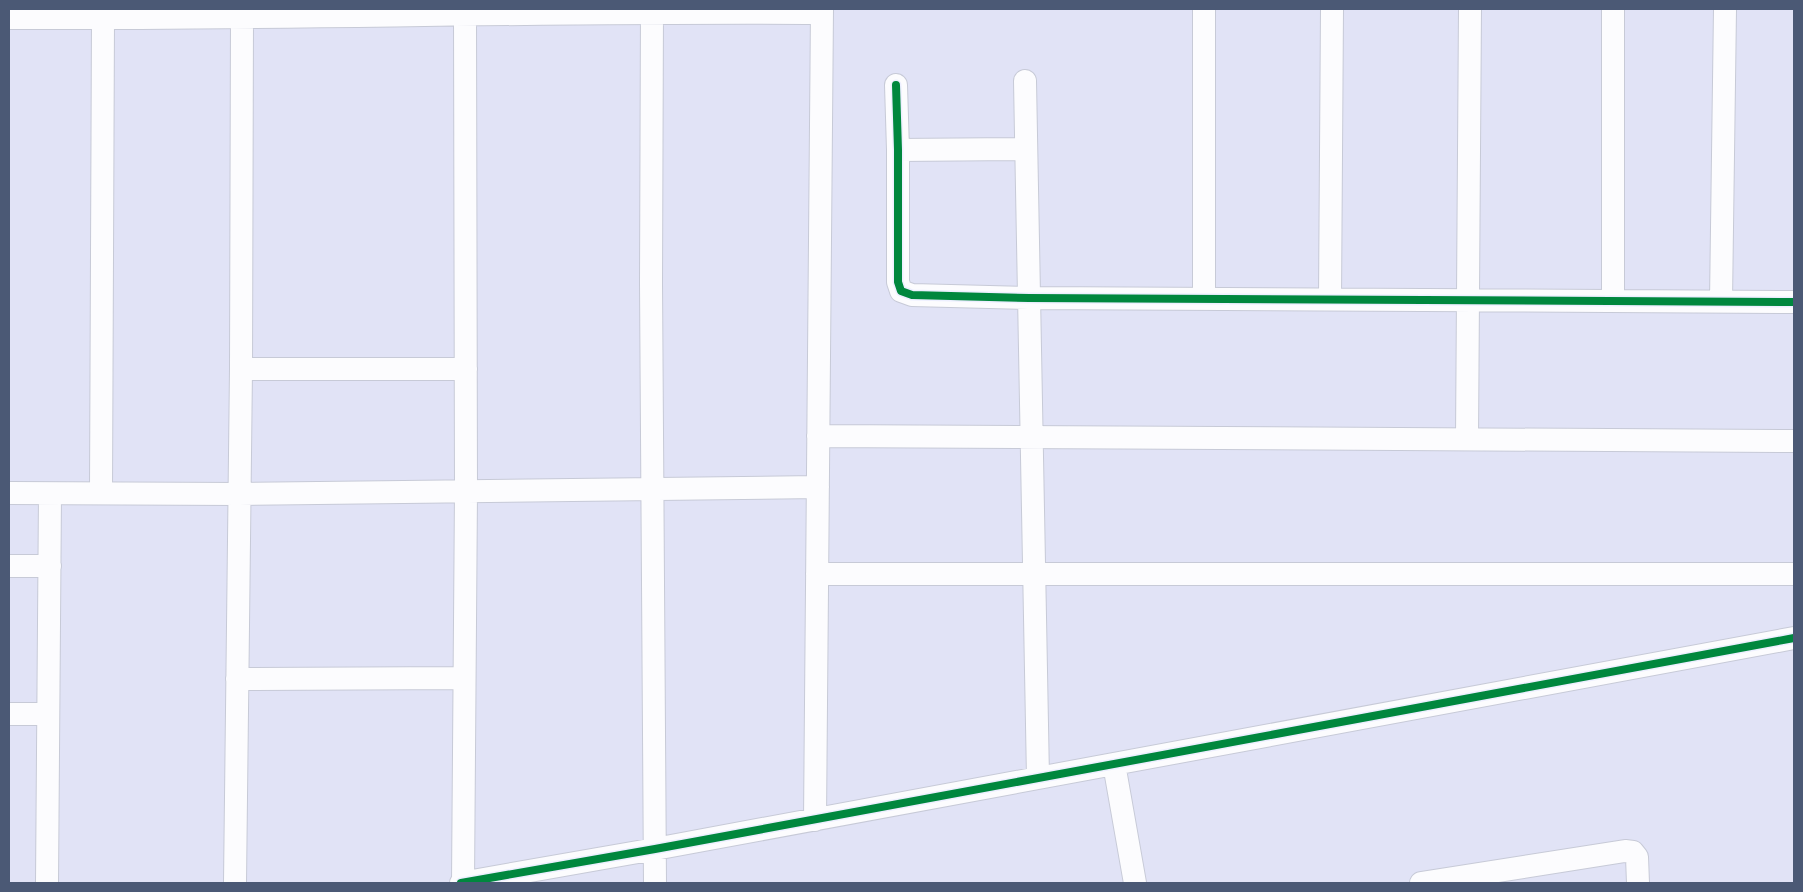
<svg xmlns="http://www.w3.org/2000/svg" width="1803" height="892" viewBox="0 0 1803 892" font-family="Commissioner,sans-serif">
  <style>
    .residential { fill: #e1e3f6 }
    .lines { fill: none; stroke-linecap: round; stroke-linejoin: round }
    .street-casing { stroke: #c7cad7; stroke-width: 24 }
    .street { stroke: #fcfcfe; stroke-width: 22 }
    .cycleway-casing { stroke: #edefff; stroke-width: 11 }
    .cycleway { stroke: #00873e; stroke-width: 8 }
  </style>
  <rect width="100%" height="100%" fill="#ececf7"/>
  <!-- residential -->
  <path class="residential" d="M9,9H1794V883H9Z"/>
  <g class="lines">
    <defs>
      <path id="street" d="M652,9L651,283L655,883
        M1613,9V301
        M9,18C280,19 551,11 822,13
        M1025,81L1038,778
        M896,85L898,150V282L901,291L912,295L1029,298L1794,302
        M898,150L1026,149
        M1204,299V9
        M1330,299L1332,9
        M1721,301L1725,9
        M241,369H466
        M818,436L1794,441
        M1467,439L1470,9
        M101,492L103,19
        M9,493L239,494L818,487
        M9,566H50
        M817,574H1794
        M237,679L464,678
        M9,714H47
        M1114,764L1135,883
        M815,820L822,9
        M47,883L50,494
        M235,883L241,369L242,17
        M461,883L655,849L1794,638
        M463,883L466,492L465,15
        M1421,883L1625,851L1633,852L1637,857L1638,883"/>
    </defs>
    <!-- street casing -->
    <use href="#street" class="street-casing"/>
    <!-- street -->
    <use href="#street" class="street"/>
    <defs>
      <path id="cycleway" d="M896,85L898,150V282L901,291L912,295L1029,298L1794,302
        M461,883L655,849L1794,638"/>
    </defs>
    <!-- cycleway casing -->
    <use href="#cycleway" class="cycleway-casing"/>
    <!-- cycleway -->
    <use href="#cycleway" class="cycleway"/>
  </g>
  <!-- border -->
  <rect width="1803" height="892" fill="none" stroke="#4b5975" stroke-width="20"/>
</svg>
